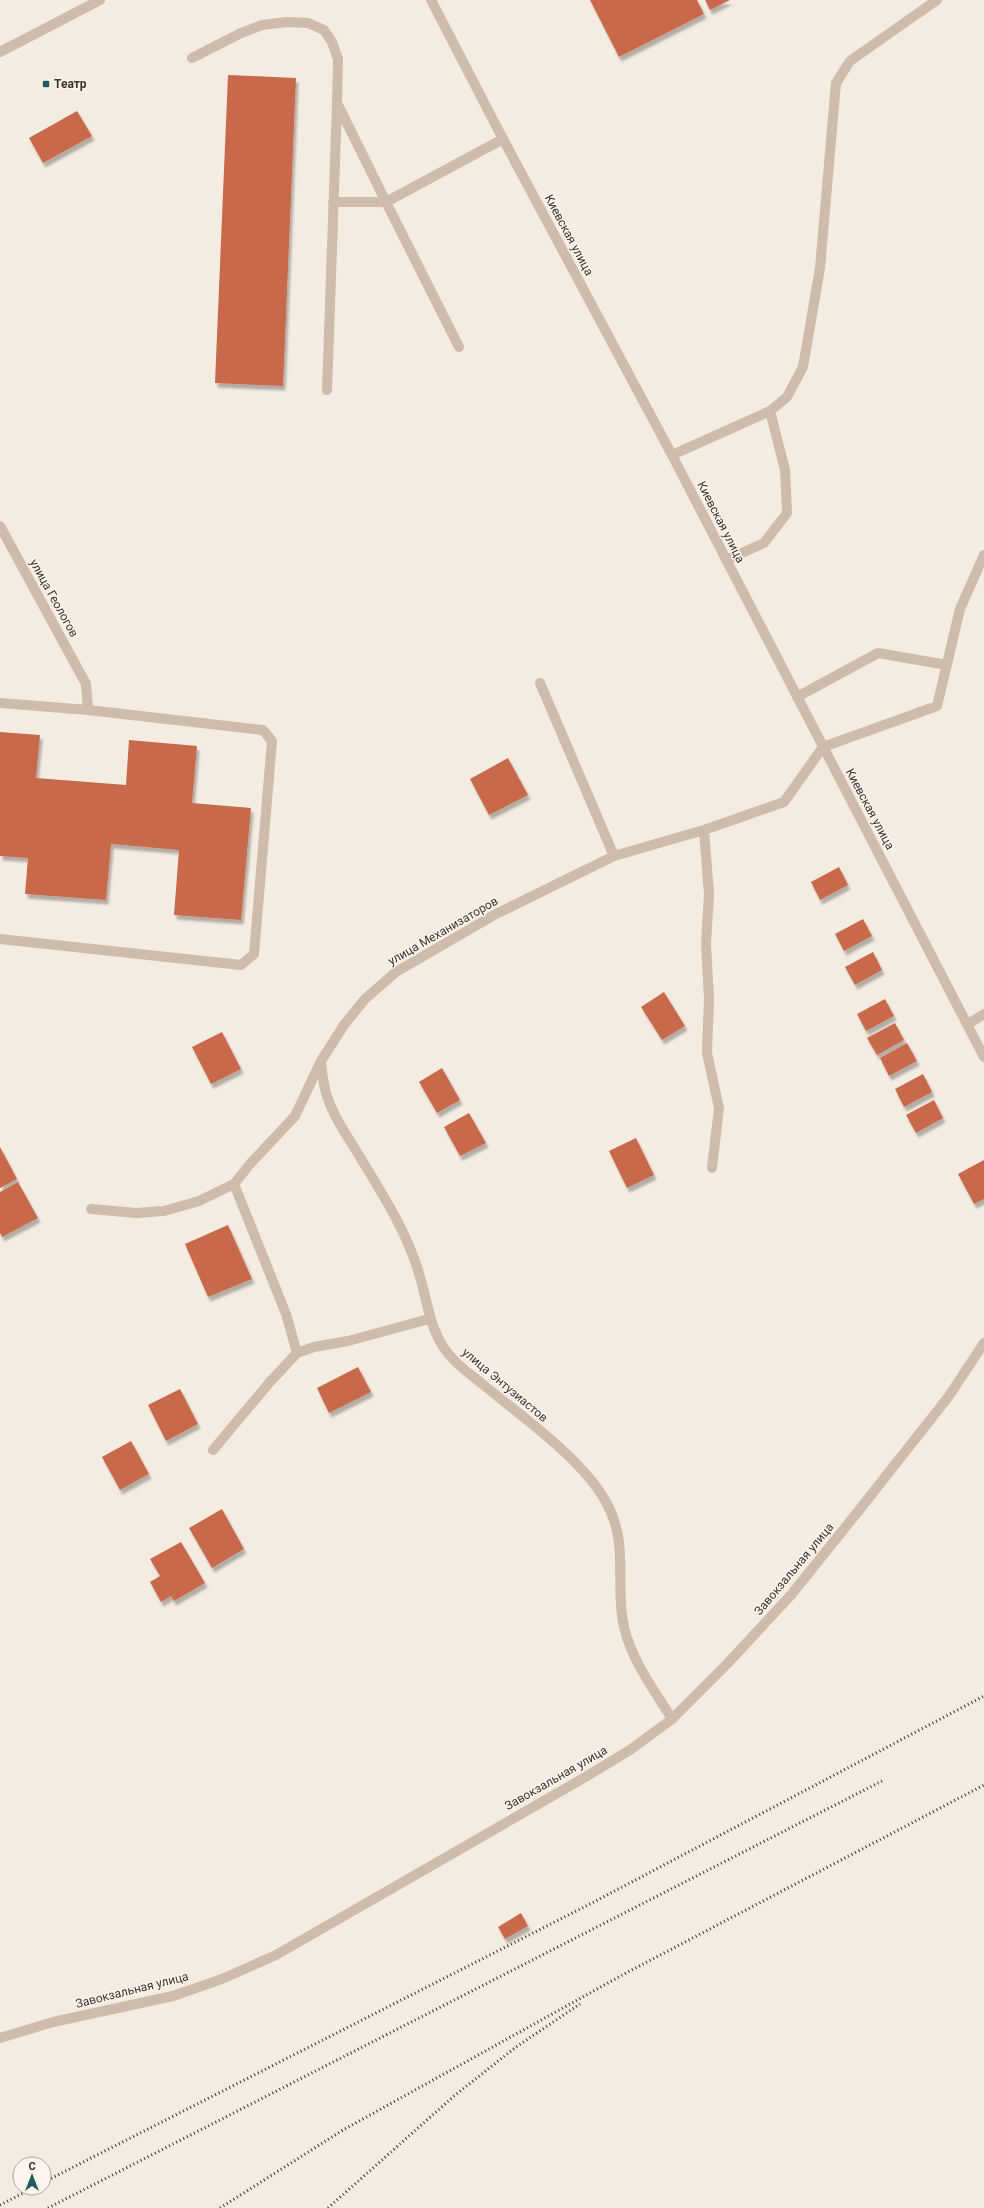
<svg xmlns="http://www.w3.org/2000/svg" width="984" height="2208" viewBox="0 0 984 2208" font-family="Roboto,sans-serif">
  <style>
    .building { fill: #c8694b; filter: url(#shadow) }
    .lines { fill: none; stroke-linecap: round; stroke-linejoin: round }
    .service { stroke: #cdbbac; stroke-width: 10 }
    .minor { stroke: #cdbbac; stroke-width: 10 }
    .tertiary { stroke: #cdbbac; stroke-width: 10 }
    .rail { stroke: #3b302b; stroke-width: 3; stroke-dasharray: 1 3; stroke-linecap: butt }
    .poi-dot { fill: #1f5a5e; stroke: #fbf5ee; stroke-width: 1.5 }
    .labels { text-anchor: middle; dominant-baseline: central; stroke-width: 3; stroke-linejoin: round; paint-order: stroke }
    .poi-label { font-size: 12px; font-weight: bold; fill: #3b302b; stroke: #fbf5ee; text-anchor: start }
    .street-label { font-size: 12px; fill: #3b302b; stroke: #fbf5ee }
  </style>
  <defs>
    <filter id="shadow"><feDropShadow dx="2.5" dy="4.5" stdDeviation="1" flood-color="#0004"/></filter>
  </defs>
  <rect width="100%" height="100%" fill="#f4ebe1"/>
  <!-- building -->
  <path class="building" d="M590,0H697L704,14L619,57Z
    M705,0H730L710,10Z
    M228,75L296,78L283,386L215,383Z
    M77,111L92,136L43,163L29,138Z
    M0,732L40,735L36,778L126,785L129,740L197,746L192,803L251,808L241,920L174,915L179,850L111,844L106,900L25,894L28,858L0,856Z
    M508,758L528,795L489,815L470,779Z
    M839,867L848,885L820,900L811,882Z
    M863,919L872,936L844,951L835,934Z
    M873,952L882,970L855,985L845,967Z
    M664,992L685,1026L662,1040L641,1007Z
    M885,999L894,1016L866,1031L857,1014Z
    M895,1023L904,1040L877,1055L867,1038Z
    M222,1032L241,1069L211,1084L192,1047Z
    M907,1043L917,1061L889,1076L880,1058Z
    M442,1068L460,1100L437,1113L419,1082Z
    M923,1074L932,1092L904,1107L895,1089Z
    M934,1100L943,1118L916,1133L906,1115Z
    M469,1113L486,1143L460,1156L444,1127Z
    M636,1138L654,1175L627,1188L609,1151Z
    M0,1147L17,1179L0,1188Z
    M984,1160V1199L974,1204L958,1174Z
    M18,1182L38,1218L2,1237L0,1233V1192Z
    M228,1225L252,1279L208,1297L185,1244Z
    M358,1367L371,1392L329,1413L317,1388Z
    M180,1389L198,1424L166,1441L148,1405Z
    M131,1441L149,1474L120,1490L102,1457Z
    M222,1509L244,1549L212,1568L189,1528Z
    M181,1542L205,1583L174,1601L171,1596L161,1602L150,1582L160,1576L150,1559Z
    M521,1913L528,1926L505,1939L498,1927Z"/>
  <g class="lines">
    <!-- service -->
    <path class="service" d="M192,58L241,33L262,25L287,22L308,23L324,30L332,42L338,59L337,103L386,202L503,139
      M333,202H386L459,347
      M327,390L337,105
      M672,455L770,411L787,397L803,367L820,268L836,83L850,61L937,0
      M726,560L764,543L787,513L785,470L770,411
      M540,683L614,856
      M86,684L88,710
      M797,697L878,653L947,665
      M0,703L88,710L263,730L272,741L254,954L241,965L0,939
      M704,830L709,894L706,944L709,999L707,1053L719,1108L712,1168
      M968,1024L984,1014
      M321,1061C322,1072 323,1085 327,1096C334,1118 348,1137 360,1157C381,1192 404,1227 417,1267C428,1298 428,1334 453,1359C461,1368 471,1375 480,1382C519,1415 581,1457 606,1502C630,1545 614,1583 624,1627C632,1661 654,1690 672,1719
      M234,1184L286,1314L297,1353
      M91,1209L136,1213L164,1211L199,1201L234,1184L250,1164L295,1116L321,1061L344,1025L365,999L396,972L496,914L614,856L704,830L784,802L823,747L937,706L960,609L984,555
      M213,1450L269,1383L297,1353L314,1347L348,1341L429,1319"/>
    <!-- minor -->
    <path class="minor" d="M431,0L503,139L672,455L984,1057
      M0,526L86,684
      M0,2038L53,2022L173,1996L222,1979L276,1955L582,1779L630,1750L672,1719L727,1664L791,1595L860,1509L949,1396L984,1343"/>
    <!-- tertiary -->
    <path class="tertiary" d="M0,52L100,0"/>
    <!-- rail -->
    <path class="rail" d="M44,2182L590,1904L984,1696
      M0,2205L33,2188
      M48,2208L884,1780
      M220,2208L343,2130L626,1973L984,1785
      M328,2208L454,2096L516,2047L580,2004"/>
  </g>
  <!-- markers -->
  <rect class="poi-dot" x="42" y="80" width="8" height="8" rx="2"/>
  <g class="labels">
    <!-- poi labels -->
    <g class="poi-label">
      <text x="54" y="84">Театр</text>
    </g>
    <!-- street labels -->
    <g class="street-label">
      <text transform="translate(569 235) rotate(62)">Киевская улица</text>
      <text transform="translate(721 522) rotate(63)">Киевская улица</text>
      <text transform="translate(54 598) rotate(61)">улица Геологов</text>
      <text transform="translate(870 809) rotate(62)">Киевская улица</text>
      <text transform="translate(443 931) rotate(-30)">улица Механизаторов</text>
      <text transform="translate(505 1385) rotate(40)">улица Энтузиастов</text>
      <text transform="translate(794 1569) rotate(-50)">Завокзальная улица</text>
      <text transform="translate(556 1778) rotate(-30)">Завокзальная улица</text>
      <text transform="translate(132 1990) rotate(-14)">Завокзальная улица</text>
    </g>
  </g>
  <!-- north arrow -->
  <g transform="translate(32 2176)"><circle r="19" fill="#fbf5ee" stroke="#aea6a0"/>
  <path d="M0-3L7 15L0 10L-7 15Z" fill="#1f5a5e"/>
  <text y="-6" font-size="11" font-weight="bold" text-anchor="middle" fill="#3b302b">С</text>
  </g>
</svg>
